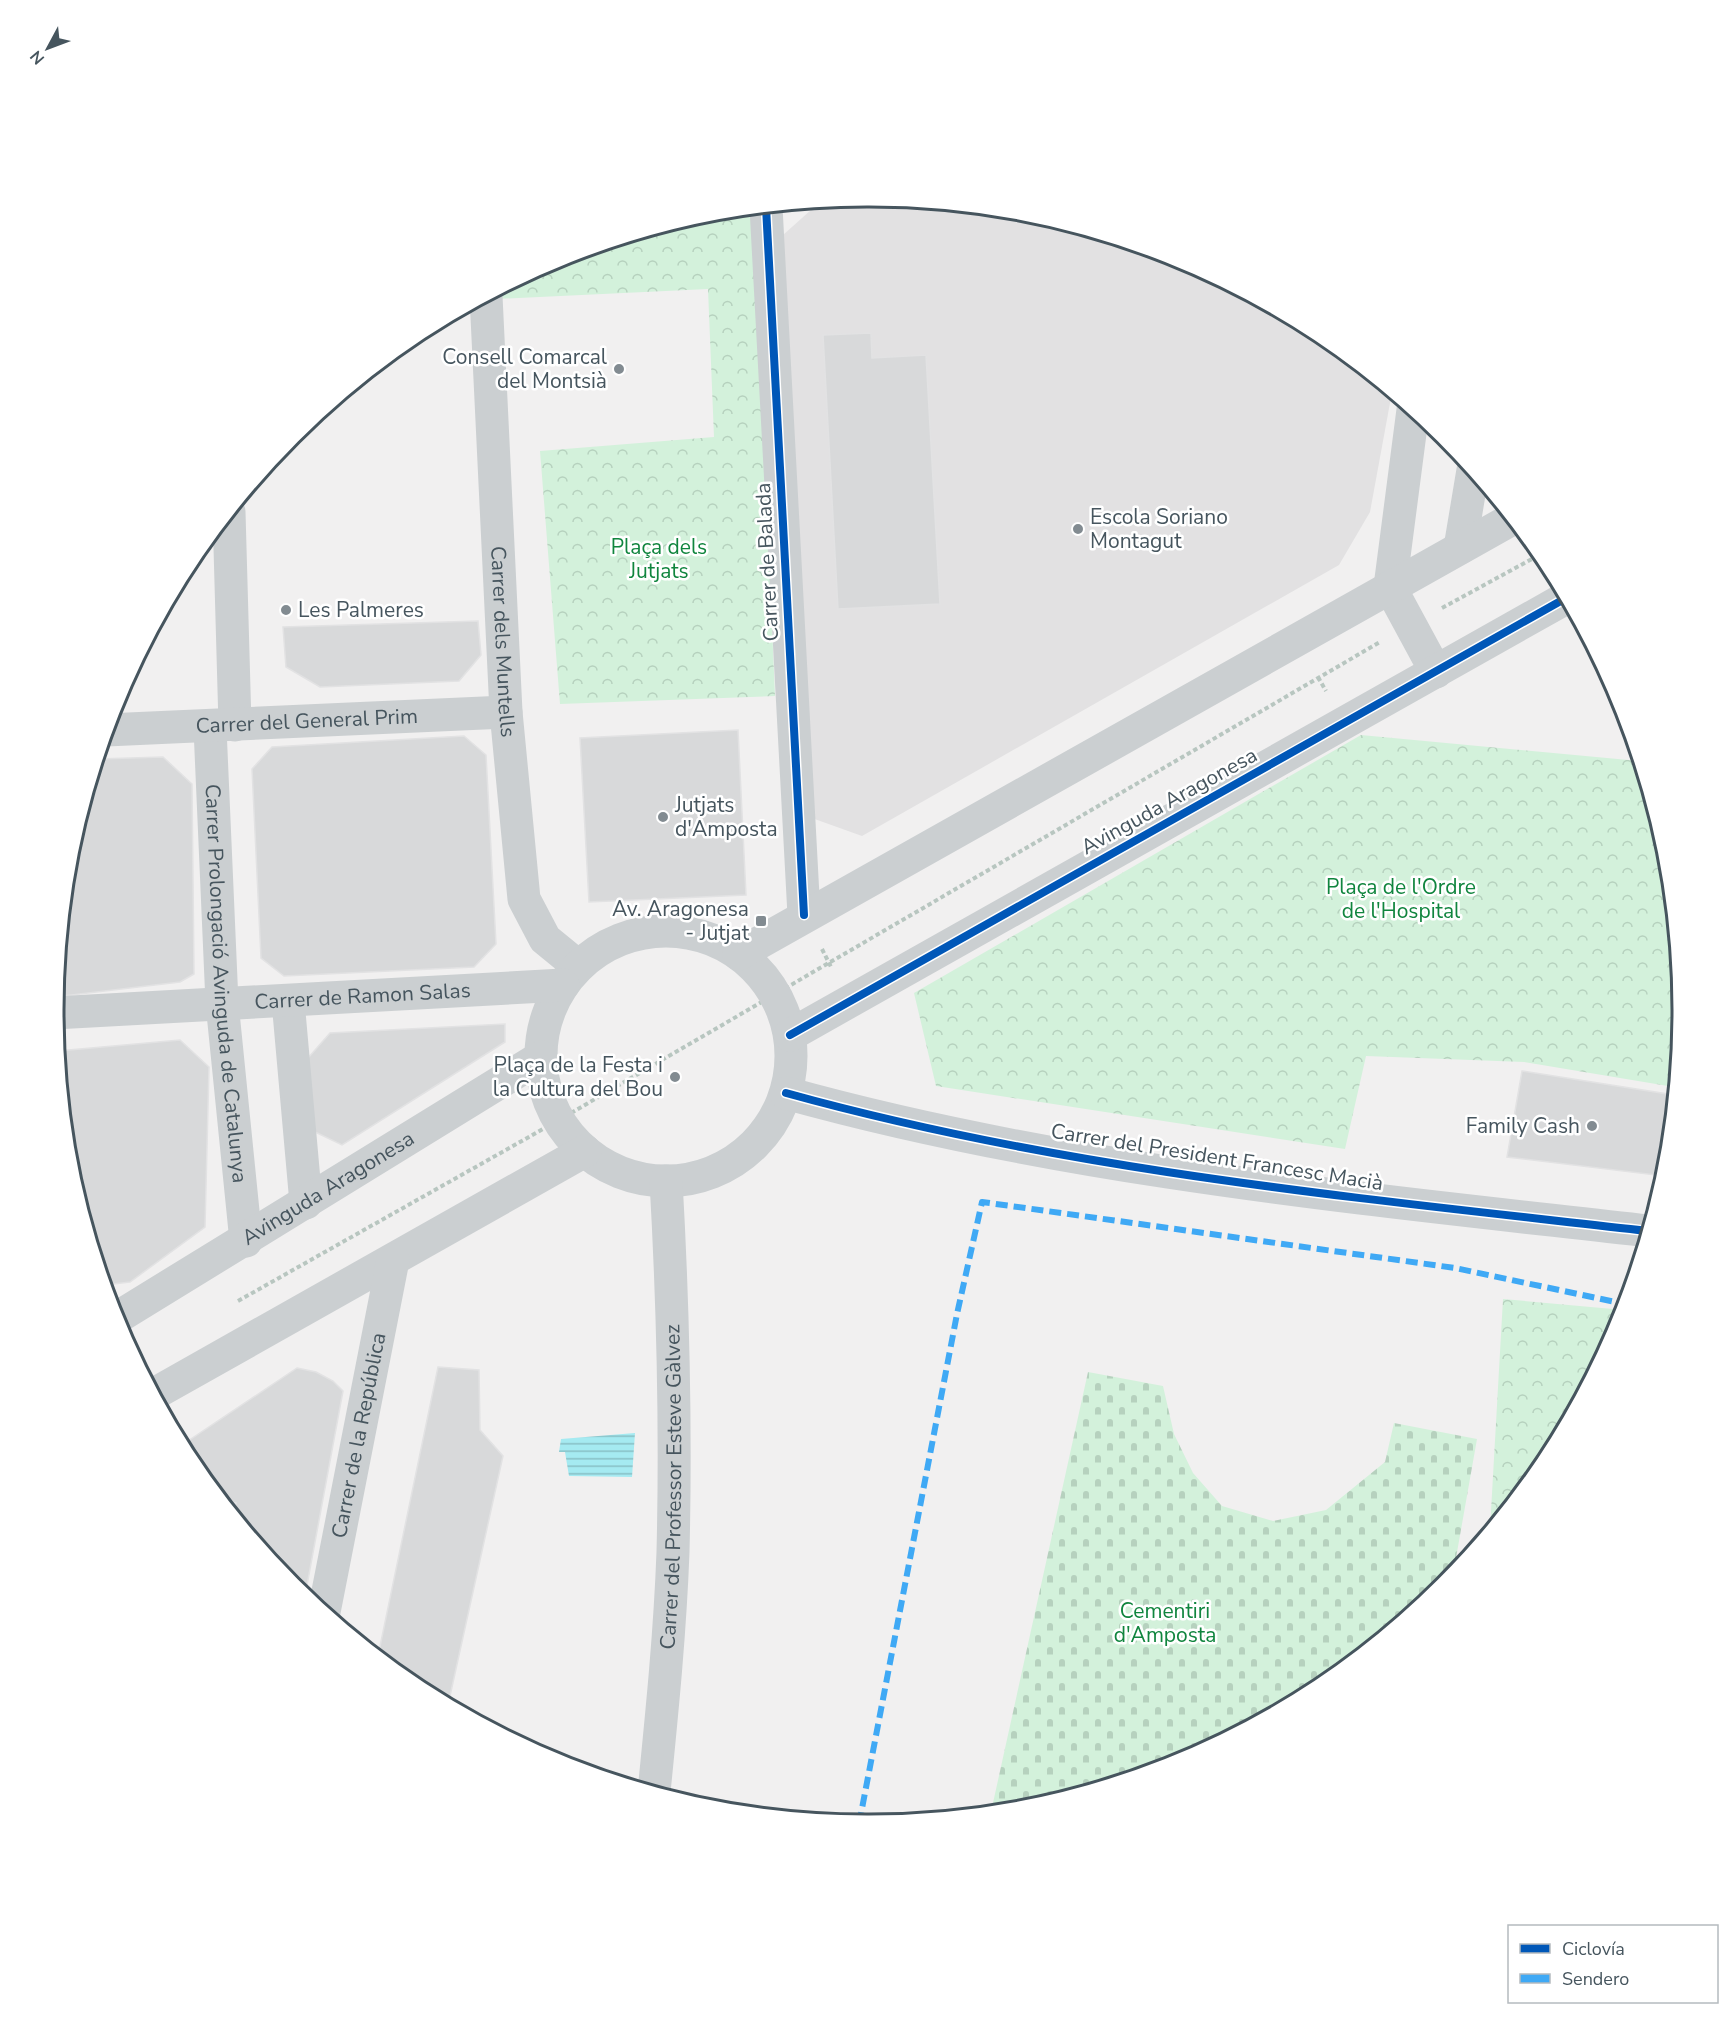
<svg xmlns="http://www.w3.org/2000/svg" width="1736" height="2021" viewBox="0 0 1736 2021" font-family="'Nunito Sans',sans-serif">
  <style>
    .education { fill: #e2e1e2 }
    .cemetery { fill: url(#cemetery-stones) }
    .park { fill: url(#park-crowns) }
    .water { fill: url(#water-rules) }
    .building { fill: #d8d9da; stroke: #e2e2e3; stroke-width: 1.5 }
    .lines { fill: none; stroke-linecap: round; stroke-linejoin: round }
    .path { stroke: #b8c6c0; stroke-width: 4; stroke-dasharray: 4.5 3; stroke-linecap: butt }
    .minor { stroke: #cbcfd1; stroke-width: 33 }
    .quiet { stroke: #3fa9f5; stroke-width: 6; stroke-dasharray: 12 6; stroke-linecap: butt }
    .cycleway-casing { stroke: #fff; stroke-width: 11 }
    .cycleway { stroke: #0057b8; stroke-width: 8 }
    .poi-dot { fill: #828b91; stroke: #fff; stroke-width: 2 }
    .labels { text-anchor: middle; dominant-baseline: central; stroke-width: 5; stroke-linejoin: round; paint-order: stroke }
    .poi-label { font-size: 21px; fill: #46555e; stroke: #fff; text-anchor: end }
    .park-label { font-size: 21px; fill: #10853e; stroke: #fff }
    .street-label { font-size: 21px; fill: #46555e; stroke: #fff }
    .rim { fill: none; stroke: #46555e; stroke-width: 3 }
  </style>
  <defs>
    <pattern id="cemetery-stones" width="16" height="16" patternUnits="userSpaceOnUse" patternTransform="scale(1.5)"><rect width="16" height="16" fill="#d3f1db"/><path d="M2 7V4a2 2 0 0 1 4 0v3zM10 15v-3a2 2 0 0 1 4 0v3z" fill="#b6d1be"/></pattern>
    <pattern id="park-crowns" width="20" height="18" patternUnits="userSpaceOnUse" patternTransform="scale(1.5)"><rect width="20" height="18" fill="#d3f1db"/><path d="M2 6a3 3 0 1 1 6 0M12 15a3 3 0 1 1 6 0" fill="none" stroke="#b6d1be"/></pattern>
    <pattern id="water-rules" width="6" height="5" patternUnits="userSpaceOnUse" patternTransform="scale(1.5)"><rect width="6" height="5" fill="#a5eaf1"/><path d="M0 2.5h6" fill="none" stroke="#88c0c6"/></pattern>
  </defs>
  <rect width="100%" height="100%" fill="#f1f0f0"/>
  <!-- education -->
  <path class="education" d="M846,199H889L1027,212L1180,259L1321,334L1392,392L1370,512L1339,565L862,836L809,817L783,235L821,201Z"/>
  <!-- cemetery -->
  <path class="cemetery" d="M1088,1372L1163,1386L1174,1434L1193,1473L1222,1506L1273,1521L1326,1510L1385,1462L1394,1423L1477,1439L1453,1575L1443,1586L1320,1688L1179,1763L1026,1809L991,1812Z"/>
  <!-- park -->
  <path class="park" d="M754,208L775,696L560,704L540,451L714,437L708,289L496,299L495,291L557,258L710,212Z
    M1361,735L1639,761L1666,852L1682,1011L1674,1087L1524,1062L1366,1056L1345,1149L936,1086L914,993Z
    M1503,1299L1624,1310L1620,1322L1545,1463L1490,1529Z"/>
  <!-- water -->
  <path class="water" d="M635,1433L632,1477L569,1476L565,1452H559L561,1439Z"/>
  <!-- building -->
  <path class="building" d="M871,333L872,358L926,355L940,604L838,609L823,335Z
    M478,621L481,655L459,681L320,687L286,667L283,627Z
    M738,730L746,895L589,902L580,738Z
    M464,736L486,755L496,944L474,967L284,976L261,958L252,769L272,747Z
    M163,757L192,784L194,974L180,982L55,997L70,851L98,759Z
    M505,1024V1042L342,1145L313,1131L308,1058L330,1033Z
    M180,1040L209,1067L205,1227L130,1282L105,1285L70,1169L58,1051Z
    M1522,1071L1674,1095L1664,1176L1507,1157Z
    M438,1367L479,1370L480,1430L503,1456L448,1705L415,1687L378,1656Z
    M297,1368L316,1372L333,1381L343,1391L305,1596L292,1586L234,1514L236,1503L222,1501L191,1462L182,1445Z"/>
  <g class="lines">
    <!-- path -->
    <path class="path" d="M1442,608L1541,554
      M1318,677L1326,691
      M822,949L832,969
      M238,1301L559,1120L1380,642"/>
    <!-- minor -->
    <g class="minor">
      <path d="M766,207L804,915"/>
      <path id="s1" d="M486,296L506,712L524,899L545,939L578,966"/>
      <path d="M229,512L235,725"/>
      <path d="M1460,548L1473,470"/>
      <path d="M1390,587L1413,410"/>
      <path d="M1390,587L1436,672"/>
      <path id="s2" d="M210,728L222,1003L246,1241"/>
      <path id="s3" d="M106,730L506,712"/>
      <circle cx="666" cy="1056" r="125"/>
      <path d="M739,954L1512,519"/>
      <path d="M288,1001L306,1203"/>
      <path id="s4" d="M54,1013L563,985"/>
      <path d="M790,1035L1566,598"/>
      <path d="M786,1093C1067,1171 1359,1198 1648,1231"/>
      <path id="s5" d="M115,1319L541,1057"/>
      <path d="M154,1394L585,1151"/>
      <path id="s6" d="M324,1612L393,1260"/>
      <path id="s7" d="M654,1792C662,1712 670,1633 673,1552C676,1429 673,1304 666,1181"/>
    </g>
    <!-- quiet -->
    <path class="quiet" d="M859,1824L957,1314L982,1202L1455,1268L1625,1304"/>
    <defs>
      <path id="cycleway" d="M766,207L804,915
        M790,1035L1566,598
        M786,1093C1067,1171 1359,1198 1648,1231"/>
    </defs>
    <!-- cycleway casing -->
    <use href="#cycleway" class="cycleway-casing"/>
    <!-- cycleway -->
    <use href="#cycleway" class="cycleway"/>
  </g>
  <!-- markers -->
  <g class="poi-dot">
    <circle cx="619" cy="369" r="6"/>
    <circle cx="1078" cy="529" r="6"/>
    <circle cx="286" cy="610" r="6"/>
    <circle cx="663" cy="817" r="6"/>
    <rect x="755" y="915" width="12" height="12" rx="3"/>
    <circle cx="675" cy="1077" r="6"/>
    <circle cx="1592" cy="1126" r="6"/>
  </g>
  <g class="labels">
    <!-- poi labels -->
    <g class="poi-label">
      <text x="607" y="357">Consell Comarcal<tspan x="607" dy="24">del Montsià</tspan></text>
      <text x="1090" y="517" text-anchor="start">Escola Soriano<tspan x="1090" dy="24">Montagut</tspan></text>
      <text x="298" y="610" text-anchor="start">Les Palmeres</text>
      <text x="675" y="805" text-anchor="start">Jutjats<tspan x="675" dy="24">d'Amposta</tspan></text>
      <text x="749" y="909">Av. Aragonesa<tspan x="749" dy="24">- Jutjat</tspan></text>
      <text x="663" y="1065">Plaça de la Festa i<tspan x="663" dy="24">la Cultura del Bou</tspan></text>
      <text x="1580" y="1126">Family Cash</text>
    </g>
    <!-- park labels -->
    <g class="park-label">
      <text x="659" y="547">Plaça dels<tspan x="659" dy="24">Jutjats</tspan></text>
      <text x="1401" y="887">Plaça de l'Ordre<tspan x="1401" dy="24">de l'Hospital</tspan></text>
      <text x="1165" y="1611">Cementiri<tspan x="1165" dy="24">d'Amposta</tspan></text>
    </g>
    <!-- street labels -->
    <g class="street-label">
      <text transform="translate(767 562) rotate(-93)">Carrer de Balada</text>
      <text stroke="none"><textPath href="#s1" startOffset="346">Carrer dels Muntells</textPath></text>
      <text stroke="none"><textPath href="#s3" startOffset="201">Carrer del General Prim</textPath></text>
      <text transform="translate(1169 801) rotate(-29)">Avinguda Aragonesa</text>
      <text stroke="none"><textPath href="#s2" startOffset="256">Carrer Prolongació Avinguda de Catalunya</textPath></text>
      <text stroke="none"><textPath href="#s4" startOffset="309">Carrer de Ramon Salas</textPath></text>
      <text transform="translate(1217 1157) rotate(9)">Carrer del President Francesc Macià</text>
      <text stroke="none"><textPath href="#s5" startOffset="250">Avinguda Aragonesa</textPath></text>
      <text stroke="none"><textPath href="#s6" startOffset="180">Carrer de la República</textPath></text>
      <text stroke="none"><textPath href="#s7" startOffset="306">Carrer del Professor Esteve Gàlvez</textPath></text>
    </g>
  </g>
  <!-- crop -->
  <path d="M0 0H1736V2021H0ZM867 207H869A803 803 0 0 1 1672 1010V1011A803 803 0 0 1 869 1814H867A803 803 0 0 1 64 1011V1010A803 803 0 0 1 867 207Z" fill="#fff" fill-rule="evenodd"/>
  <path class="rim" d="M867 207H869A803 803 0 0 1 1672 1010V1011A803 803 0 0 1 869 1814H867A803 803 0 0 1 64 1011V1010A803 803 0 0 1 867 207Z"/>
  <!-- legend -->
  <rect x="1508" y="1925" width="210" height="78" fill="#ffffff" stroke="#b5bbbf" stroke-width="1.5"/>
  <rect x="1520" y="1944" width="30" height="9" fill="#0057b8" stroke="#b5bbbf" stroke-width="1.5"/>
  <text x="1562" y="1955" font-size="18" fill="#46555e">Ciclovía</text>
  <rect x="1520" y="1974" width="30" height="9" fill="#3fa9f5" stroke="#b5bbbf" stroke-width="1.5"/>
  <text x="1562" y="1985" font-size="18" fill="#46555e">Sendero</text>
  <!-- north arrow -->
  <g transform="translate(48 48) rotate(229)" stroke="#ffffff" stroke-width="4.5" paint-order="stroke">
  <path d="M0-4.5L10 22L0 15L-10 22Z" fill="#46555e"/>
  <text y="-9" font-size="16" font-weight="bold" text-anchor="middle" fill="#46555e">N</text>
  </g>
</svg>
